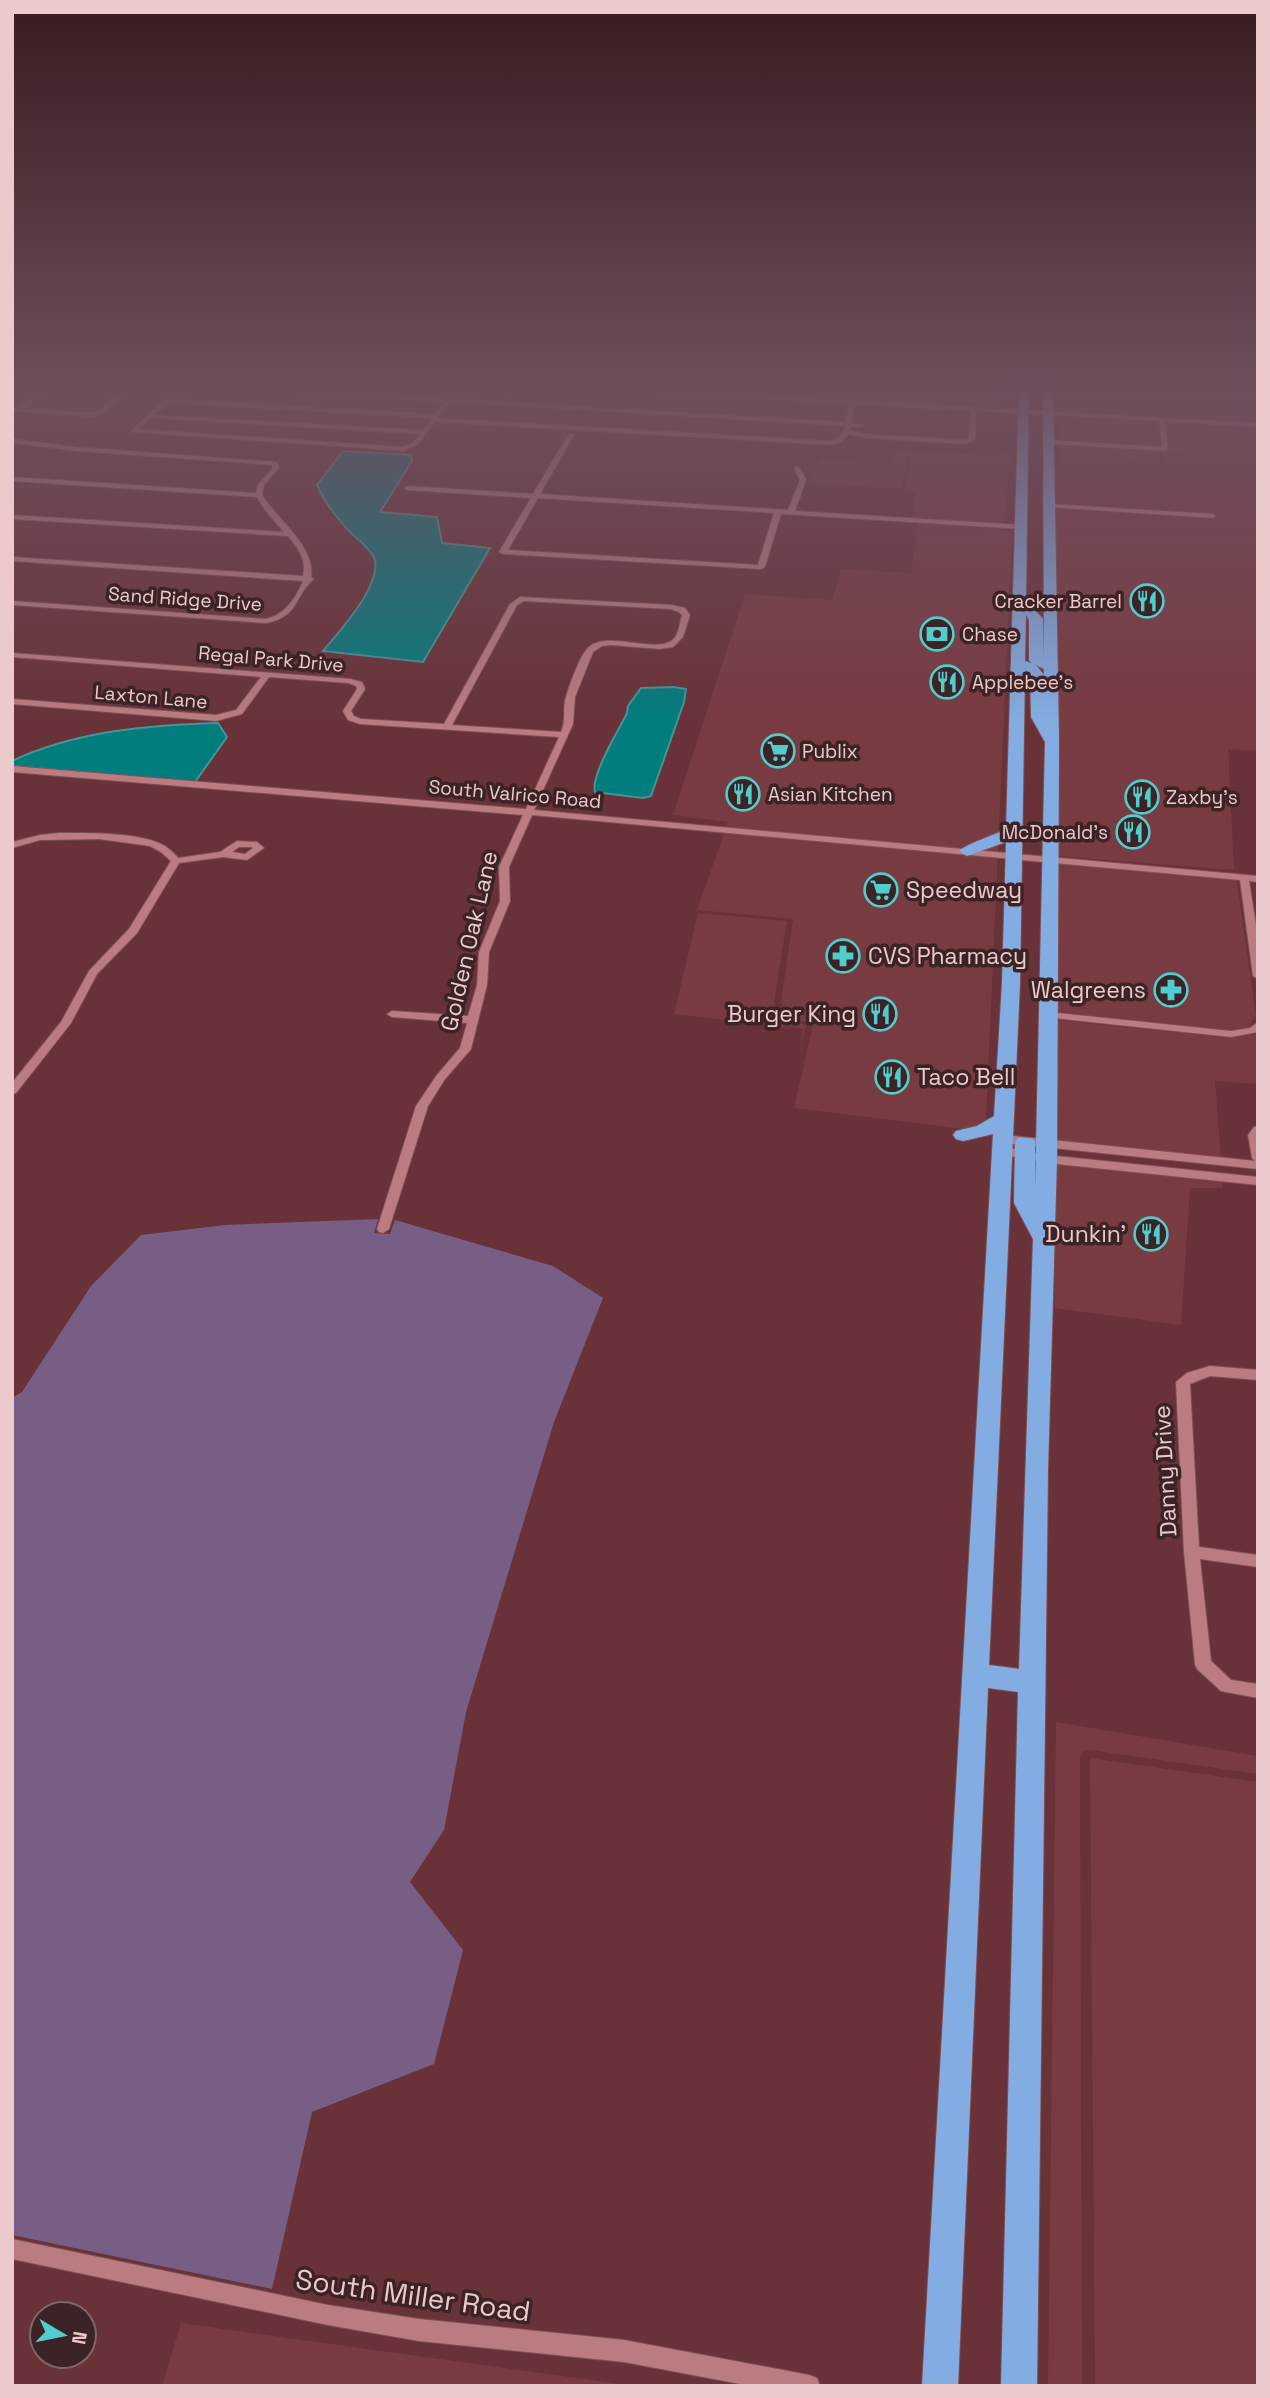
<svg xmlns="http://www.w3.org/2000/svg" width="1270" height="2398" viewBox="0 0 1270 2398" font-family="'Space Grotesk',sans-serif">
  <style>
    .built { fill: #783b41 }
    .green { fill: #785e84 }
    .water { fill: #027d7e; stroke: #489495; stroke-width: 2 }
    .lines { fill: none; stroke-linecap: round; stroke-linejoin: round }
    .minor-casing { stroke: #7e5156; stroke-width: 2 }
    .highway-casing { stroke: #7e5156; stroke-width: 2 }
    .minor { fill: #ba7c80; fill-rule: evenodd }
    .highway { fill: #83ade2; fill-rule: evenodd }
    .labels { text-anchor: middle; dominant-baseline: central; stroke-width: 7; stroke-linejoin: round; paint-order: stroke }
    .far-street-label { font-size: 19px; fill: #eccacb; stroke: #3c2325 }
    .far-poi-label { font-size: 19px; fill: #eccacb; stroke: #3c2325; text-anchor: start }
    .poi-label { font-size: 23px; fill: #eccacb; stroke: #3c2325; text-anchor: start }
    .street-label { font-size: 23px; fill: #eccacb; stroke: #3c2325 }
    .near-street-label { font-size: 28px; fill: #eccacb; stroke: #3c2325 }
  </style>
  <rect width="100%" height="100%" fill="#683238"/>
  <!-- built -->
  <path class="built" d="M616,388L675,389L1014,388L1012,406L1003,408H1012V410Z
    M1059,388H1258V459L1159,454L1161,463L1059,460Z
    M1053,444L1055,460L1058,461L1163,464L1165,463L1163,455L1258,460V751L1228,749L1234,870L1057,856L1058,666L1054,508L1218,517L1217,515L1054,505Z
    M896,450L998,456L1003,453H1010V465L908,459L901,489L810,483L820,460L891,465Z
    M910,460L1008,466L1006,521L992,523L912,518L916,492L905,491Z
    M918,522L986,527L1005,530L1012,534L986,1120L978,1127L965,1129L794,1108L813,1024L786,1017L781,1002L793,919L697,910L728,822L673,815L745,594L832,600L841,569L911,573Z
    M1057,861L1236,876L1256,1016L1247,1028L1229,1030L1056,1012Z
    M698,913L787,921L774,1002L780,1018L806,1025L799,1056L803,1029L674,1014Z
    M1056,1020L1231,1038L1258,1034V1084L1215,1081L1221,1157L1055,1141Z
    M1055,1164L1222,1182V1188H1190L1181,1325L1055,1308Z
    M1056,1722L1258,1756V1774L1090,1750L1082,1752L1080,1756L1082,2386H1048Z
    M1090,1758L1258,1782V2386H1095Z
    M181,2323L635,2386H162Z"/>
  <!-- green -->
  <path class="green" d="M378,1219L374,1233L390,1234L395,1220L553,1266L603,1298L554,1422L466,1712L444,1830L410,1882L463,1950L434,2064L312,2112L272,2289L12,2235V1398L22,1392L91,1286L141,1235L225,1225Z"/>
  <!-- water -->
  <path class="water" d="M343,451L411,455L412,461L380,512L437,517L442,543L490,548L423,662L323,651C338,633 384,583 374,558C370,548 356,538 348,530C336,516 324,502 317,485Z
    M674,687L686,689L684,702L651,796L643,798L595,792C590,776 619,730 627,713L628,706L641,688Z
    M218,723L227,737L195,782L12,766V761C75,731 149,725 218,723Z"/>
  <g class="lines">
    <defs>
      <path id="minor" d="M43,388H50L25,408L92,413L99,411L125,388H132L103,413L92,417L12,411V407L18,408Z
        M176,388H183L171,399L435,414L444,402L235,388H276L447,399L455,388H461L453,399L846,422L848,404L589,388H633L1258,423V427L1165,422L1168,449L1165,451L1049,444L1046,442L1049,440L1162,447L1159,421L976,411L975,439L967,444L864,438L849,434L841,442L832,445L435,422L418,444L404,451L132,432V430ZM450,402L845,426L841,436L832,441L438,418ZM168,403L432,418L423,430L155,415ZM854,404L970,411L969,438L966,440L864,434L850,430L851,426L861,427L864,425L852,423ZM151,418L420,434L414,442L403,447L139,429Z
        M571,433L574,435L540,494L788,510L800,480L794,468L797,466L800,468L806,480L795,511L1022,525L1025,527L1022,529L781,514L765,567L761,569L503,554L499,552L531,498L407,490L404,488L407,486L533,494L568,435ZM538,498L774,513L758,565L508,550Z
        M12,439L76,447L277,462L279,468L264,485L262,495C277,519 316,547 311,577L314,579C294,595 300,617 266,623L12,605V601L266,619C285,615 296,598 303,581L12,561V557L303,576C307,560 298,548 288,536L12,519V515L284,532L265,510L257,497L12,481V477L256,493L258,485L273,468L272,465L76,451L12,443Z
        M1050,504L1213,514L1216,516L1213,518L1048,507V505Z
        M520,597L672,605L685,608L690,615L683,637L673,647L660,649L611,645L602,646L593,652L575,697L573,724L534,810L1258,876V882L1249,881L1258,938V979L1253,976L1240,880L532,815L509,867L510,901L489,952L487,985L471,1049L445,1079L428,1106L389,1229L383,1233L379,1232L377,1229L416,1106L437,1075L460,1048L467,1023L392,1017L387,1014L392,1011L468,1016L477,985L479,952L500,901L499,867L523,815L12,772V766L526,809L559,737L360,724L348,720L343,711L357,689L356,686L349,683L269,677L242,714L216,721L12,704V699L216,715L236,710L261,677L12,657V653L350,679L362,682L365,689L351,711L354,716L361,719L444,724L510,604ZM524,601L671,609L679,612L682,615C680,622 679,630 676,636C663,658 610,629 589,647C580,654 568,689 565,701C563,712 566,722 561,732L452,725L517,605Z
        M59,833C87,833 136,832 161,844C167,847 173,852 178,858L220,852L237,841L257,842L264,848L247,860L223,857L179,863L137,933L97,974L71,1023L16,1093L12,1094V1083L61,1022L89,971L129,929L171,861L161,852L150,846L99,839L40,840L12,848V842L40,835ZM239,847H252L253,848L245,854L232,852Z
        M1048,1012L1231,1031L1250,1028L1258,1022V1032L1231,1037L1044,1017L1043,1015Z
        M1258,1126V1169L1004,1143L998,1139L1004,1135L1255,1161L1252,1158L1248,1135L1254,1127Z
        M1003,1147L1047,1155L1258,1177V1185L1047,1163L999,1154L997,1151Z
        M1210,1366L1258,1370V1380L1210,1376L1190,1384L1199,1547L1258,1555V1567L1200,1559L1211,1661L1231,1680L1258,1684V1698L1221,1691L1197,1669L1195,1664L1184,1552L1176,1382L1187,1373Z
        M12,2239L328,2305L419,2319L624,2340L809,2375L817,2378L820,2386H751L624,2362L419,2341L328,2325L12,2259Z"/>
      <path id="highway" d="M1019,388H1029L1026,600L1043,619L1044,659L1043,388H1053L1059,741L1057,1159L1048,1470L1037,2386H1001L1018,1692L988,1688L958,2386H922L993,1134L963,1141L956,1139L953,1135L956,1131L977,1126L994,1116L1002,983L1006,842L967,856L959,851C966,844 995,835 1006,829ZM1026,615L1029,620V660L1032,663L1025,661ZM1036,665L1044,669V711V675ZM1025,670L1030,676L1031,717L1045,742L1035,1191V1142L1032,1138H1018L1015,1142L1014,1203L1033,1239L1019,1669L989,1665L1020,983Z"/>
    </defs>
    <!-- minor casing -->
    <use href="#minor" class="minor-casing"/>
    <!-- highway casing -->
    <use href="#highway" class="highway-casing"/>
    <!-- minor -->
    <use href="#minor" class="minor"/>
    <!-- highway -->
    <use href="#highway" class="highway"/>
  </g>
  <!-- sky -->
  <linearGradient id="sky" x2="0" y2="1"><stop stop-color="#391c1f"/><stop offset="0.54" stop-color="#6f4f5e"/><stop offset="1" stop-color="#6f4f5e" stop-opacity="0"/></linearGradient>
  <rect width="1270" height="724" fill="url(#sky)"/>
  <!-- icons -->
  <defs>
    <symbol id="restaurant-ring" viewBox="-11 -11 22 22"><circle r="9.5" fill="#3c2325" stroke="#52cdcd" stroke-width="1.5"/><path d="M-5-6h1v4h1v-4h1v4h1v-4h1v5L-1.5 .5V6h-2V.5L-5-1ZM5-6V6H3V1.5H1.5Q1.5-4 5-6Z" fill="#52cdcd"/></symbol>
    <symbol id="bank-ring" viewBox="-11 -11 22 22"><circle r="9.5" fill="#3c2325" stroke="#52cdcd" stroke-width="1.5"/><path d="M-6-4H6V4H-6ZM0-2.3a2.3 2.3 0 1 0 0 4.6a2.3 2.3 0 1 0 0-4.6Z" fill="#52cdcd"/></symbol>
    <symbol id="supermarket-ring" viewBox="-11 -11 22 22"><circle r="9.5" fill="#3c2325" stroke="#52cdcd" stroke-width="1.5"/><path d="M-6-5.5h2.5l.6 2H6L4.5 2H-2.5L-4.4-4H-6ZM-1.5 3.2a1.3 1.3 0 1 0 .1 0ZM3 3.2a1.3 1.3 0 1 0 .1 0Z" fill="#52cdcd"/></symbol>
    <symbol id="pharmacy-ring" viewBox="-11 -11 22 22"><circle r="9.5" fill="#3c2325" stroke="#52cdcd" stroke-width="1.5"/><path d="M-2-6h4v4h4v4h-4v4h-4v-4h-4v-4h4Z" fill="#52cdcd"/></symbol>
  </defs>
  <g fill-rule="evenodd">
    <use href="#restaurant-ring" x="1128" y="582" width="38" height="38"/>
    <use href="#bank-ring" x="918" y="615" width="38" height="38"/>
    <use href="#restaurant-ring" x="928" y="663" width="38" height="38"/>
    <use href="#supermarket-ring" x="759" y="732" width="38" height="38"/>
    <use href="#restaurant-ring" x="724" y="775" width="38" height="38"/>
    <use href="#restaurant-ring" x="1123" y="778" width="38" height="38"/>
    <use href="#restaurant-ring" x="1114" y="813" width="38" height="38"/>
    <use href="#supermarket-ring" x="862" y="871" width="38" height="38"/>
    <use href="#pharmacy-ring" x="824" y="937" width="38" height="38"/>
    <use href="#pharmacy-ring" x="1152" y="971" width="38" height="38"/>
    <use href="#restaurant-ring" x="861" y="995" width="38" height="38"/>
    <use href="#restaurant-ring" x="873" y="1058" width="38" height="38"/>
    <use href="#restaurant-ring" x="1132" y="1215" width="38" height="38"/>
  </g>
  <g class="labels">
    <!-- far-street labels -->
    <g class="far-street-label">
      <text transform="translate(185 599) rotate(4)">Sand Ridge Drive</text>
      <text transform="translate(271 659) rotate(5)">Regal Park Drive</text>
      <text transform="translate(151 697) rotate(5)">Laxton Lane</text>
      <text transform="translate(515 794) rotate(5)">South Valrico Road</text>
    </g>
    <!-- far-poi labels -->
    <g class="far-poi-label">
      <text x="1122" y="601" text-anchor="end">Cracker Barrel</text>
      <text x="962" y="634">Chase</text>
      <text x="972" y="682">Applebee's</text>
      <text x="802" y="751">Publix</text>
      <text x="768" y="794">Asian Kitchen</text>
      <text x="1166" y="797">Zaxby's</text>
      <text x="1108" y="832" text-anchor="end">McDonald's</text>
    </g>
    <!-- poi labels -->
    <g class="poi-label">
      <text x="906" y="890">Speedway</text>
      <text x="868" y="956">CVS Pharmacy</text>
      <text x="1146" y="990" text-anchor="end">Walgreens</text>
      <text x="856" y="1014" text-anchor="end">Burger King</text>
      <text x="917" y="1077">Taco Bell</text>
      <text x="1126" y="1234" text-anchor="end">Dunkin'</text>
    </g>
    <!-- street labels -->
    <g class="street-label">
      <text transform="translate(469 941) rotate(-77)">Golden Oak Lane</text>
      <text transform="translate(1165 1471) rotate(-93)">Danny Drive</text>
    </g>
    <!-- near-street labels -->
    <g class="near-street-label">
      <text transform="translate(413 2295) rotate(8)">South Miller Road</text>
    </g>
  </g>
  <!-- border -->
  <rect width="1270" height="2398" fill="none" stroke="#eccacb" stroke-width="28"/>
  <!-- north arrow -->
  <g transform="translate(63 2335) rotate(100)"><circle r="33" fill="#3c2325" stroke="#826667" stroke-width="2"/>
  <path d="M0-5L12 26L0 18L-12 26Z" fill="#52cdcd"/>
  <text y="-10" font-size="19" font-weight="bold" text-anchor="middle" fill="#eccacb">N</text>
  </g>
</svg>
